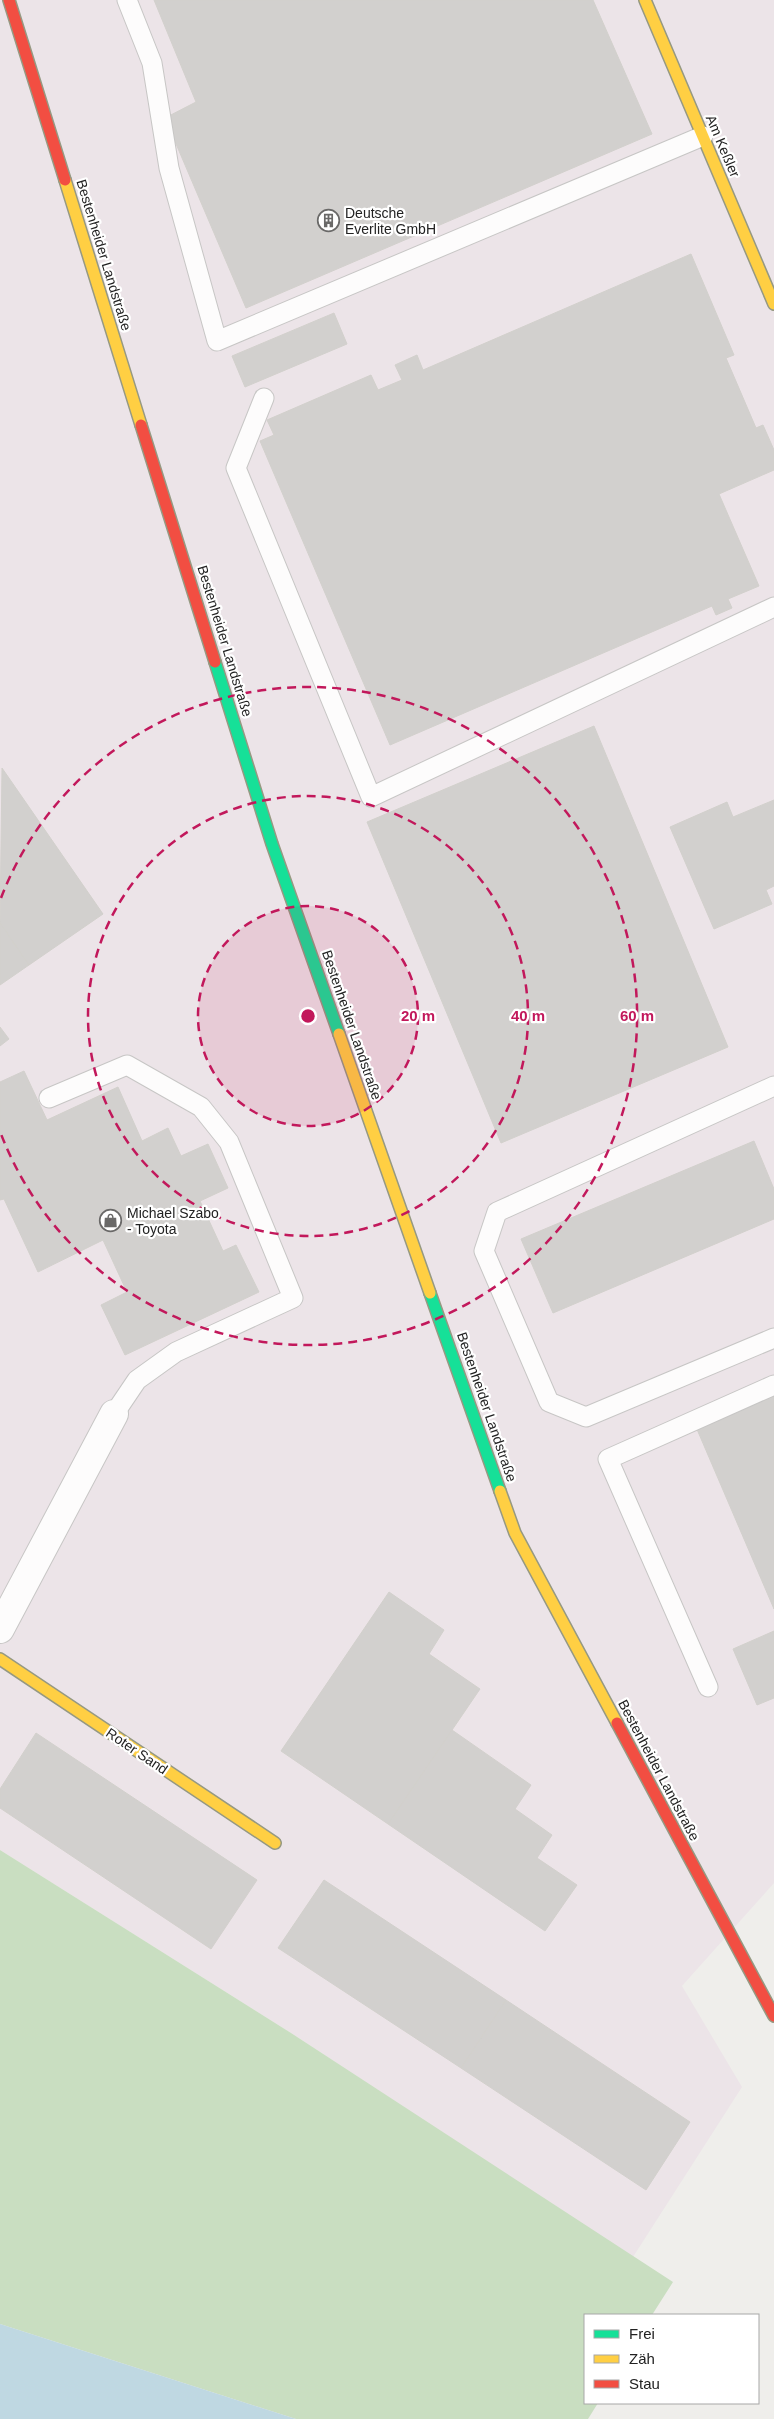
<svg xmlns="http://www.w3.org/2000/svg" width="774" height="2419" viewBox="0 0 774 2419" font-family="Arial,sans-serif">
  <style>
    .industrial { fill: #ece4e8 }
    .forest { fill: #c9dec1 }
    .water { fill: #bfd8e2 }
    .building { fill: #d2d0ce; stroke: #d2d0cc }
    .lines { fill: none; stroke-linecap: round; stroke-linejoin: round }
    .lane-casing { stroke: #c7c6c5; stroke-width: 21 }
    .street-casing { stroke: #c7c6c5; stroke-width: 30 }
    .fast-casing { stroke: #969982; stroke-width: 14 }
    .slow-casing { stroke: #969982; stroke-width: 14 }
    .jam-casing { stroke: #969982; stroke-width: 14 }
    .lane { stroke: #fdfcfc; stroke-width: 19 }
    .street { stroke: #fdfcfc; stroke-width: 28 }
    .fast { stroke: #16e098; stroke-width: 11 }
    .slow { stroke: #ffcf43; stroke-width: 11 }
    .jam { stroke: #f24e42; stroke-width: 11 }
    .ring { fill: none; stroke: #c2185b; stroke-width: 2.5; stroke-dasharray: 9 6 }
    .labels { text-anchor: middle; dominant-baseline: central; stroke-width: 4.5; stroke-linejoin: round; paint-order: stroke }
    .street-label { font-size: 14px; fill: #222; stroke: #fff }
    .poi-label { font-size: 14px; fill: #222; stroke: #fff; text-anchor: start }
    .centre { fill: #c2185b; stroke: #fff; stroke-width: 2.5 }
    .ring-label { font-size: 15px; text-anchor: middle; font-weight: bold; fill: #c2185b; stroke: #fff; stroke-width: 4.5; stroke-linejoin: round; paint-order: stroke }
  </style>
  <rect width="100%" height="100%" fill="#efeeeb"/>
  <!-- industrial -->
  <path class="industrial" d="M0,0H774V1883L682,1986L742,2087L633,2257L291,2033L0,1850Z"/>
  <!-- forest -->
  <path class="forest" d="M0,1850L291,2033L673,2282L652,2315H585V2403H598L588,2419H296L0,2324Z"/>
  <!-- water -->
  <path class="water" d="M0,2324L296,2419H0Z"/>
  <!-- building -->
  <path class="building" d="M154,0H593L652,134L246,308L165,118L196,102Z
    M691,254L734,355L726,358L756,428L763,425L774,450V470L719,494L759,586L728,599L732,608L716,615L712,606L390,745L260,441L274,435L267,420L371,375L378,390L402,380L395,365L417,355L423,370Z
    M334,313L347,344L245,387L232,356Z
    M594,726L728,1047L501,1143L367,822Z
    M2,768L103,914L29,965L0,923Z
    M774,800V886L766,890L772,904L714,929L670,827L727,802L733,817Z
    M0,923L29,965L0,985Z
    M0,1027L9,1039L0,1046Z
    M24,1071L47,1120L118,1087L142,1141L168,1128L181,1156L208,1144L228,1188L200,1201L223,1251L236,1245L259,1292L125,1355L101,1305L127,1292L103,1240L38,1272L4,1199L0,1200V1082Z
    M754,1141L774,1189V1219L553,1313L521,1239Z
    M774,1393V1609L696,1427Z
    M389,1592L444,1630L429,1654L480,1689L388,1824L281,1751Z
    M774,1631V1698L757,1705L733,1649Z
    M452,1730L531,1785L515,1809L552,1835L537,1858L577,1885L545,1931L388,1824Z
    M36,1733L257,1880L211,1949L0,1808V1789Z
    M324,1880L506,2000L461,2068L278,1948Z
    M506,2000L690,2122L646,2190L461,2068Z"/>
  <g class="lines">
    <defs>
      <path id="lane" d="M127,0L152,63L169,168L217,341L703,136
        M264,398L236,468L371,797L774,607
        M774,1086L497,1212L484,1251L549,1402L586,1417L774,1338
        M49,1098L127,1065L201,1107L229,1142L293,1298L176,1352L137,1380L114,1414
        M708,1687L608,1459L774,1385"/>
      <path id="street" d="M0,1629L114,1414"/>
      <path id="fast" d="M215,662L272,844L339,1034
        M430,1293L500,1491"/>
      <path id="slow" d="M645,0L774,304
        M65,180L141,425
        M339,1034L430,1293
        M500,1491L515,1533L617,1723
        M0,1659L275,1843"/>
      <path id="jam" d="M9,0L65,180
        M141,425L215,662
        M617,1723L774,2016"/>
    </defs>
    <!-- lane casing -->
    <use href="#lane" class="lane-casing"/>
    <!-- street casing -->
    <use href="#street" class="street-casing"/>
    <!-- fast casing -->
    <use href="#fast" class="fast-casing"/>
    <!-- slow casing -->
    <use href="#slow" class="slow-casing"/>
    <!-- jam casing -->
    <use href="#jam" class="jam-casing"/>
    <!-- lane -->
    <use href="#lane" class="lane"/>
    <!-- street -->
    <use href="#street" class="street"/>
    <!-- fast -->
    <use href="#fast" class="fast"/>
    <!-- slow -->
    <use href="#slow" class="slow"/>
    <!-- jam -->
    <use href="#jam" class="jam"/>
  </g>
  <!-- distance rings -->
  <circle cx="308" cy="1016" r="110" fill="#c2185b" fill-opacity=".12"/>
  <g class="ring">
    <circle cx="308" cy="1016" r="110"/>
    <circle cx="308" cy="1016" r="220"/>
    <path d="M1 898A329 329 0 1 1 1 1134"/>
  </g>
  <!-- icons -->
  <defs>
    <symbol id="building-ring" viewBox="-11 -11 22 22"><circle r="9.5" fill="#fff" stroke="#6a6968" stroke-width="1.5"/><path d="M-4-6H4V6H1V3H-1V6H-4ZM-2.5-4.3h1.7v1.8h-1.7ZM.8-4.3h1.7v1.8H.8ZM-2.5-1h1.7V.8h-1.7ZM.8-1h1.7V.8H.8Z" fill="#6a6968"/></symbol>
    <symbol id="shop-ring" viewBox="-11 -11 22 22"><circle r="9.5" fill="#fff" stroke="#6a6968" stroke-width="1.5"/><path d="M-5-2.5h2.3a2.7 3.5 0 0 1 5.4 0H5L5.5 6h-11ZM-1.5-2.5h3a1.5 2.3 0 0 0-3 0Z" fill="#6a6968"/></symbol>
  </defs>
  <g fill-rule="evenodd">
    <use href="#building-ring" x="316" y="208" width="25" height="25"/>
    <use href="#shop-ring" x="98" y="1208" width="25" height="25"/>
  </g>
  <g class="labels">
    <!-- street labels -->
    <g class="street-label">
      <text transform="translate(723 146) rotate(67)">Am Keßler</text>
      <text transform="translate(104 255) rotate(73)">Bestenheider Landstraße</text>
      <text transform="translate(225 641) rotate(73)">Bestenheider Landstraße</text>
      <text transform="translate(352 1025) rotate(71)">Bestenheider Landstraße</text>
      <text transform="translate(487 1407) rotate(71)">Bestenheider Landstraße</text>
      <text transform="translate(137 1751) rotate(34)">Roter Sand</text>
      <text transform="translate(659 1770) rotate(62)">Bestenheider Landstraße</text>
    </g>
    <!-- poi labels -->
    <g class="poi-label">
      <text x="345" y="213">Deutsche<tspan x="345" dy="16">Everlite GmbH</tspan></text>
      <text x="127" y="1213">Michael Szabo<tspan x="127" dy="16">- Toyota</tspan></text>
    </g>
  </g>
  <circle cx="308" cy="1016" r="8" class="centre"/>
  <g class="ring-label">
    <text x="418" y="1021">20 m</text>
    <text x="528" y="1021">40 m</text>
    <text x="637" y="1021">60 m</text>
  </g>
  <!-- legend -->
  <rect x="584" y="2314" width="175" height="90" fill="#ffffff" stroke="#a7a7a7"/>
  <rect x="594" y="2330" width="25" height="8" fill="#16e098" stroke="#a7a7a7"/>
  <text x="629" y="2339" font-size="15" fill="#222222">Frei</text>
  <rect x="594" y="2355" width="25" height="8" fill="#ffcf43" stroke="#a7a7a7"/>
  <text x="629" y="2364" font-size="15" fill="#222222">Zäh</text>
  <rect x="594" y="2380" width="25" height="8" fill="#f24e42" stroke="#a7a7a7"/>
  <text x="629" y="2389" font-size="15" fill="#222222">Stau</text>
</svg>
